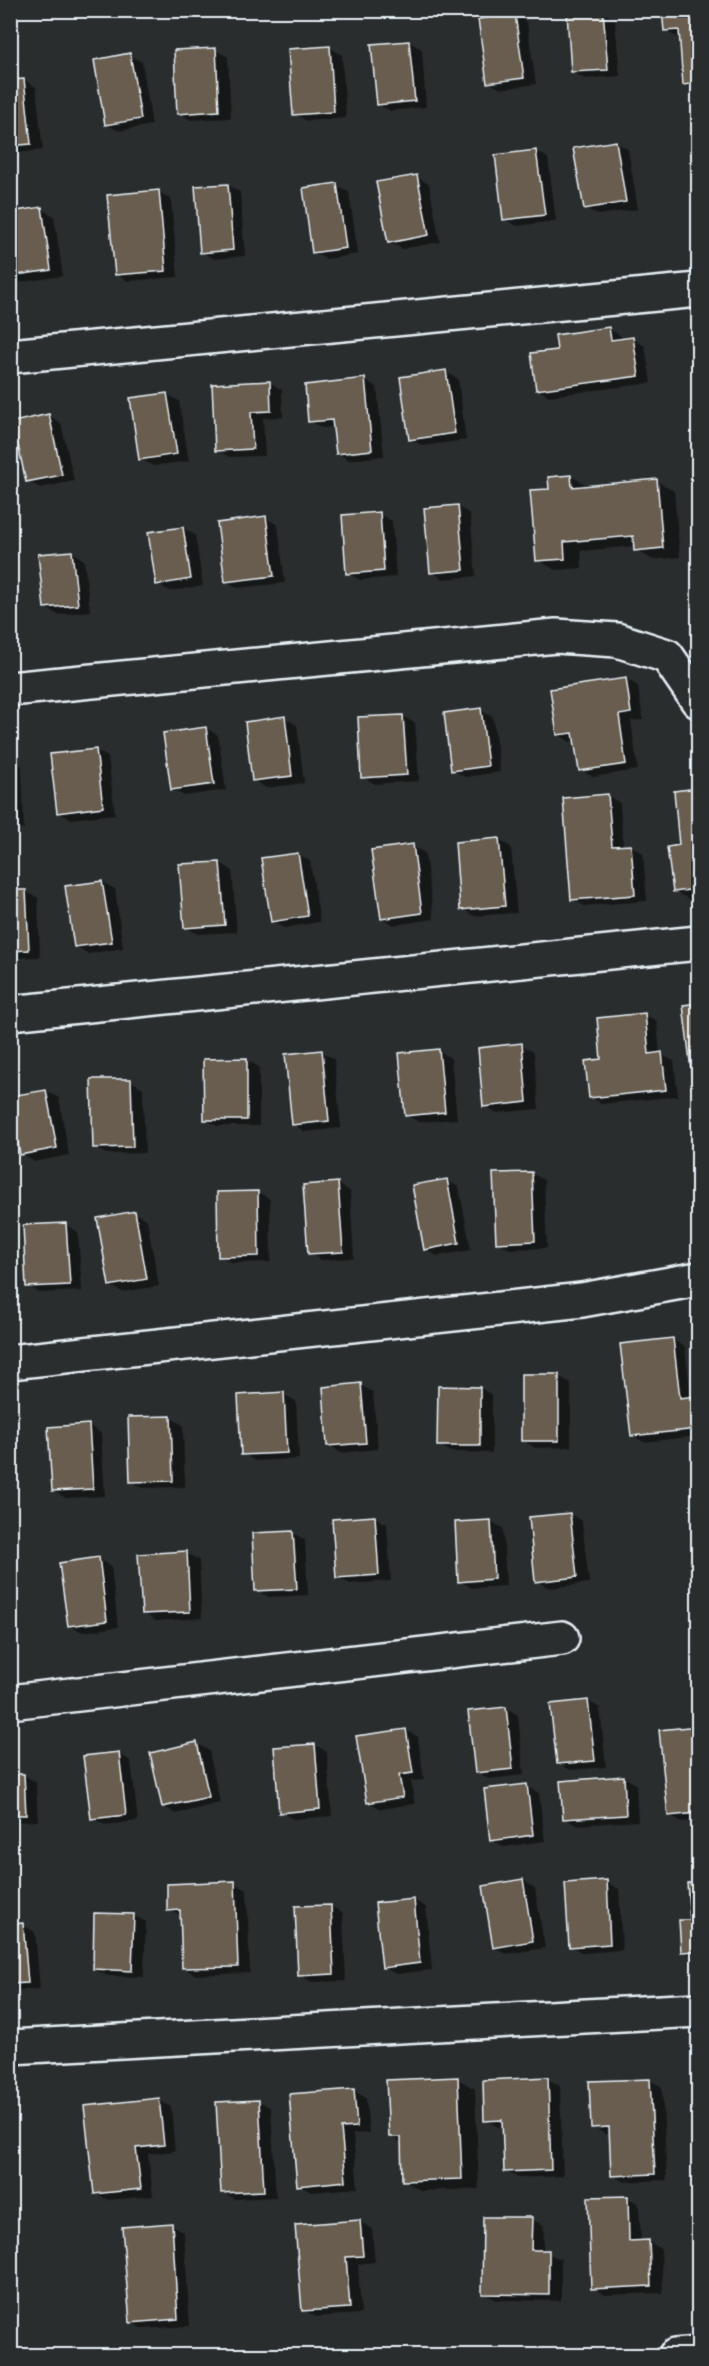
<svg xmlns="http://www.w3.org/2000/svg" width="709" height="2366" viewBox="0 0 709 2366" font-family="Delius,sans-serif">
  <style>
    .shadow { fill: #0007 }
    .building { fill: #685d4f; stroke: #e8f1f8; stroke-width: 1.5 }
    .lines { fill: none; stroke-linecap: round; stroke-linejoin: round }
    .street-casing { stroke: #e8f1f8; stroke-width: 38 }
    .street { stroke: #2a2d2e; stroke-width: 33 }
  </style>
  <rect width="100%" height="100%" fill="#2a2d2e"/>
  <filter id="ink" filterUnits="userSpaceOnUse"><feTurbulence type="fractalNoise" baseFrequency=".0167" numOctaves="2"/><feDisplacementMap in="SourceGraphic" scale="12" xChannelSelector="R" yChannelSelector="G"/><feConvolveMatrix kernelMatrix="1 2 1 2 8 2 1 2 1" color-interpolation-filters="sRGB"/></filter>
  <g filter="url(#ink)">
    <!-- shadow -->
    <path class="shadow" d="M664,10H698V92L685,84L681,39L665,31Z
      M603,12L615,19L620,76L585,79L573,72Z
      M515,15L527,23L536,84L501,89L489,82Z
      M409,42L422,49L426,107L390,111L378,104L373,46Z
      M330,48L342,55L346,118L307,121L295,114Z
      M215,50L228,57L231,118L191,120L179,113Z
      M129,55L142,62L152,125L119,131L106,124Z
      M24,80L36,87L43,150L10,154V82Z
      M615,142L628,149L638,209L598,215L585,208Z
      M536,151L548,158L556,221L517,226L504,219Z
      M417,177L429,184L440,242L402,249L389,242Z
      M228,185L240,192L245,256L214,259L202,252Z
      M337,185L349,192L358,254L326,259L313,252Z
      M159,192L171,199L178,277L128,281L116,274Z
      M42,209L54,216L63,276L15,283L10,281V213Z
      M609,329L621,336L622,340L633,339L645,346L651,383L549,396L537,389L559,351Z
      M446,372L458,379L466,440L423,446L410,439Z
      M364,380L377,387L384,456L349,460L337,453L334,427L322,428L310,421Z
      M269,382L282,390L283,417L263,418L265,456L229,457L217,450Z
      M167,394L179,401L189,461L153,466L141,459Z
      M49,416L61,423L74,481L40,488L28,481Z
      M571,476L588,486L656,481L674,491L680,557L653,560L636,550V546L581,551L582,568L555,570L538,560Z
      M458,507L470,514L476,576L444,579L431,572Z
      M379,514L392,521L396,577L360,580L348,573Z
      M266,518L278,525L285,583L238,588L226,581Z
      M183,528L195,535L203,586L170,591L157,584Z
      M72,552L84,560L90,611L58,615L45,607Z
      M626,679L638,686L643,720L631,721L638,770L593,777L581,770L576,741L570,742L558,734Z
      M480,710L493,717L500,772L465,777L453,770Z
      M402,716L415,723L419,781L375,784L362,777Z
      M285,718L297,725L304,783L266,788L253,780Z
      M206,728L218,735L226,790L184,796L172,789Z
      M95,750L108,757L115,814L71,819L58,812Z
      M10,759L22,766L24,829L10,830Z
      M698,789V900L692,901L674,891L681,847L675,792Z
      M608,796L620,803L623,847L631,846L643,853L647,901L584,906L572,899Z
      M499,840L511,847L517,913L474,916L462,909Z
      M412,846L425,853L434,919L394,925L382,918Z
      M298,854L310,861L320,922L284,928L272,921Z
      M220,863L232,870L237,932L198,934L185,927Z
      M102,882L115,889L123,948L88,954L76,946L67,888Z
      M25,891L38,898L40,957L10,958V892Z
      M698,1005V1103L696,1101L685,1006Z
      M644,1014L657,1021L660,1054L674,1061L678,1096L603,1104L590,1097Z
      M521,1045L534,1052L539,1109L497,1113L485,1106Z
      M439,1051L451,1058L457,1119L419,1122L406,1115Z
      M322,1052L334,1059L341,1128L305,1132L293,1124Z
      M247,1060L259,1067V1126H217L205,1119Z
      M131,1081L143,1088L145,1153L106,1154L94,1147Z
      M46,1091L59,1098L69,1155L34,1162L22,1154Z
      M531,1173L544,1180L547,1248L510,1249L498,1242Z
      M446,1180L459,1187L471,1250L437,1256L425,1249Z
      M338,1184L350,1191L354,1258L321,1260L309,1253Z
      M258,1192L270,1199L271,1262L232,1263L219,1256Z
      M135,1213L147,1220L159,1286L122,1292L110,1285Z
      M66,1225L78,1232L82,1291L40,1293L27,1286L25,1227Z
      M673,1340L685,1347L691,1398L698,1400V1436L644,1442L632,1435Z
      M558,1376L571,1383V1447L535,1448L523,1440Z
      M360,1385L373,1392L378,1449L341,1453L329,1445Z
      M480,1388L492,1395V1453L451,1452L439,1445Z
      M283,1394L296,1401L299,1459L255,1461L243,1454Z
      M171,1418L183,1425L185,1487L143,1488L131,1481Z
      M89,1426L101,1433L105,1496L66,1498L53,1491L50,1428Z
      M570,1514L582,1521L589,1583L549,1588L537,1581Z
      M374,1517L387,1524L391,1581L350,1584L337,1577Z
      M490,1521L503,1528L506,1586L472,1588L459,1581Z
      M293,1533L305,1540L308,1595L269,1597L256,1590Z
      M186,1553L199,1560L202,1618L156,1621L143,1613Z
      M98,1559L111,1566L118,1627L82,1632L69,1625Z
      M588,1701L600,1708L606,1767L570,1770L558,1763Z
      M506,1708L518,1715L524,1775L488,1779L476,1772Z
      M698,1727V1821L682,1822L669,1815L660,1731Z
      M406,1730L418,1737L424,1780L411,1781L415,1804L381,1809L369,1802Z
      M197,1743L209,1751L220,1803L176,1814L163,1806Z
      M315,1745L327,1752L332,1816L293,1819L281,1812Z
      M119,1754L131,1761L138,1821L105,1825L92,1818Z
      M24,1775L36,1782L38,1821L17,1822L18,1839L10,1840V1776Z
      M623,1777L636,1784L638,1821L576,1825L564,1818Z
      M526,1786L539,1793L545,1841L504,1847L492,1840Z
      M523,1880L535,1888L545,1948L506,1954L494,1947Z
      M606,1882L619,1889L622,1950L583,1953L570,1946Z
      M235,1883L247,1890L250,1973L196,1975L183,1968L181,1916L169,1910Z
      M698,1883V1958H695L683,1951L692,1921L689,1884Z
      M413,1900L426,1907L432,1970L396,1974L383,1967Z
      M331,1906L343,1913L346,1981L312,1982L299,1975Z
      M133,1915L146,1922L144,1977L107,1976L94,1969Z
      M23,1925L35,1932L40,1989L10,1991V1926Z
      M458,2079L475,2089L479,2189L421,2191L404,2180L402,2143L390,2136Z
      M548,2079L560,2086L563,2176L518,2178L505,2171L504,2127H498L486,2120Z
      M650,2080L662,2087L667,2180L625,2182L612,2175L611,2134H605L593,2127Z
      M353,2090L366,2098L369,2133L353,2134L358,2188L311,2192L299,2185Z
      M158,2100L171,2107L175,2151L148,2154L153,2196L108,2200L95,2193Z
      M259,2101L271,2108L276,2197L235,2199L222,2192Z
      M627,2197L639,2204L641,2242H649L661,2249L663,2293L605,2295L593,2288Z
      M531,2219L544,2226L543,2252L561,2259V2301L496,2300L484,2293Z
      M360,2222L372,2229L375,2262L358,2264L361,2314L316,2317L303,2310Z
      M171,2225L184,2232L190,2326L143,2329L131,2322Z"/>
    <!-- building -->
    <path class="building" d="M603,10L608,70L571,72L567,13Z
      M662,10H698V83L683,85L679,30L664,31Z
      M515,14L524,78L487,83L478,19Z
      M409,41L415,101L377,105L371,44Z
      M330,46L334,112L293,115L288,49Z
      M216,48L219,111L177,114L174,50Z
      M130,53L141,119L105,125L94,60Z
      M24,79L31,144L10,146V80Z
      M616,141L626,202L584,209L573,148Z
      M536,150L545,215L503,220L495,155Z
      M417,175L429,235L388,243L376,182Z
      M337,183L346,248L312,253L303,188Z
      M228,184L233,250L200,253L195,186Z
      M159,190L166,271L115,275L107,195Z
      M42,207L51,270L10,276V212Z
      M609,327L611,340L633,337L639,376L536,390L531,353L557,350L555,335Z
      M446,370L455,433L409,440L400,377Z
      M365,378L372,450L336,454L332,420L308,422L305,385Z
      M270,381L271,411L251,412L253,449L215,451L212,384Z
      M167,393L177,454L139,460L130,398Z
      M49,414L62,475L26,482L13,422Z
      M571,475L572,487L657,479L663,548L634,551L633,536L564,542L565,559L536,561L530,490L549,489L548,477Z
      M458,505L464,570L430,573L424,508Z
      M380,512L384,571L346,574L342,515Z
      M266,516L274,576L225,582L217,523Z
      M183,527L191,579L156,585L148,532Z
      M72,551L78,605L44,608L38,554Z
      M626,678L631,713L619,715L626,764L579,771L573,733L557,735L550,689Z
      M481,708L488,766L451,771L444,713Z
      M403,715L407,775L361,778L358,717Z
      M285,716L292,776L252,781L245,722Z
      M206,727L214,784L171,790L163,733Z
      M96,749L103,807L57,813L50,754Z
      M698,788V889L673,892L667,847L679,845L674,791Z
      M608,794L612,846L631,845L635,895L571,900L563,798Z
      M499,838L505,906L460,910L455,842Z
      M413,844L422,913L381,919L371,850Z
      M298,853L308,916L271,922L261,858Z
      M220,862L225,925L184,928L179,864Z
      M102,881L112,942L74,947L65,886Z
      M10,890H26L29,950L10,951Z
      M698,1003V1102H695L683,1005Z
      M645,1013L649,1054L662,1052L666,1090L589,1098L585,1061L601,1059L597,1018Z
      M522,1043L527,1102L483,1107L478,1048Z
      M439,1049L445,1112L405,1116L399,1053Z
      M322,1050L329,1121L292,1125L285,1054Z
      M247,1058V1120H204L203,1059Z
      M91,1079H131L133,1147L93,1148Z
      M46,1090L57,1148L20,1155L10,1096Z
      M532,1172L535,1241L496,1243L493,1173Z
      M447,1179L459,1243L424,1250L412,1185Z
      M338,1182L343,1252L308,1254L303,1185Z
      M258,1191L259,1256L218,1257L217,1192Z
      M135,1211L147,1279L109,1286L97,1218Z
      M66,1223L70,1285L26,1287L23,1225Z
      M673,1338L680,1398L695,1396L698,1429L631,1436L620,1344Z
      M521,1374H559V1441H521Z
      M361,1383L366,1443L327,1446L323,1387Z
      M438,1386L480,1387V1446H437Z
      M284,1392L287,1453L241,1455L238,1395Z
      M171,1416L173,1481L130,1482L128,1417Z
      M89,1424L93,1489L52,1491L48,1427Z
      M570,1513L577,1577L535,1582L529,1517Z
      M375,1516L379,1575L336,1578L332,1519Z
      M491,1520L494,1579L458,1582L455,1522Z
      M293,1531L297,1589L255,1591L252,1533Z
      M187,1551L190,1612L142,1614L138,1554Z
      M99,1557L107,1621L68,1626L59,1563Z
      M588,1700L595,1761L557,1764L550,1704Z
      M506,1707L513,1769L475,1773L468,1711Z
      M698,1726V1813L668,1816L659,1730Z
      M406,1729L413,1773L399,1775L403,1797L367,1803L356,1736Z
      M197,1742L209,1797L162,1807L150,1753Z
      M315,1744L320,1809L279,1813L274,1747Z
      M119,1752L126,1815L91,1819L83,1756Z
      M10,1774H24L26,1815H10Z
      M624,1776L626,1815L563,1819L560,1781Z
      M527,1784L533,1835L490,1841L484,1789Z
      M523,1879L533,1941L493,1948L483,1886Z
      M607,1880L610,1944L569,1947L565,1883Z
      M235,1881L238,1967L182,1968L180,1910L167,1911V1884Z
      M698,1882V1951L681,1952L679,1920H690L687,1883Z
      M414,1899L420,1963L382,1968L375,1903Z
      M331,1905L334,1974L298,1976L295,1906Z
      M94,1913L134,1914L132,1971L93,1969Z
      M23,1923L28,1983L10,1984V1924Z
      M458,2077L462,2179L402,2181L401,2137H389L386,2080Z
      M548,2077L551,2170L504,2172L502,2120L484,2121L483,2080Z
      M650,2079L655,2174L611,2176L609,2127L591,2128L589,2081Z
      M354,2089L357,2127L341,2128L346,2181L297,2186L289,2094Z
      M159,2098L164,2145L136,2148L141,2189L94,2194L84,2106Z
      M259,2100L264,2191L221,2193L216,2102Z
      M628,2196L629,2241L649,2240L651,2286L591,2289L588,2197Z
      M483,2217H532L531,2250H549V2295L482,2294Z
      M360,2220L363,2256L346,2257L350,2308L302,2311L295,2225Z
      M172,2223L178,2319L130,2323L122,2227Z"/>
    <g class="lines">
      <defs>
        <path id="street" d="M10,356L698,290
          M10,689L556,636L617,640L667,656L698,701
          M10,1013L698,943
          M10,1362L582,1300L698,1279
          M10,1702L562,1638
          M10,2047L698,2010
          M675,2356L698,2354"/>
      </defs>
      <!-- street casing -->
      <use href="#street" class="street-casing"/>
      <!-- street -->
      <use href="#street" class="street"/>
    </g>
  </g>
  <!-- margin -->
  <rect width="709" height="2366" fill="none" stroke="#2a2d2e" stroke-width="36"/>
  <rect x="18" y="18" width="673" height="2330" fill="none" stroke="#e8f1f8" stroke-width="2" filter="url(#ink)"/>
</svg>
